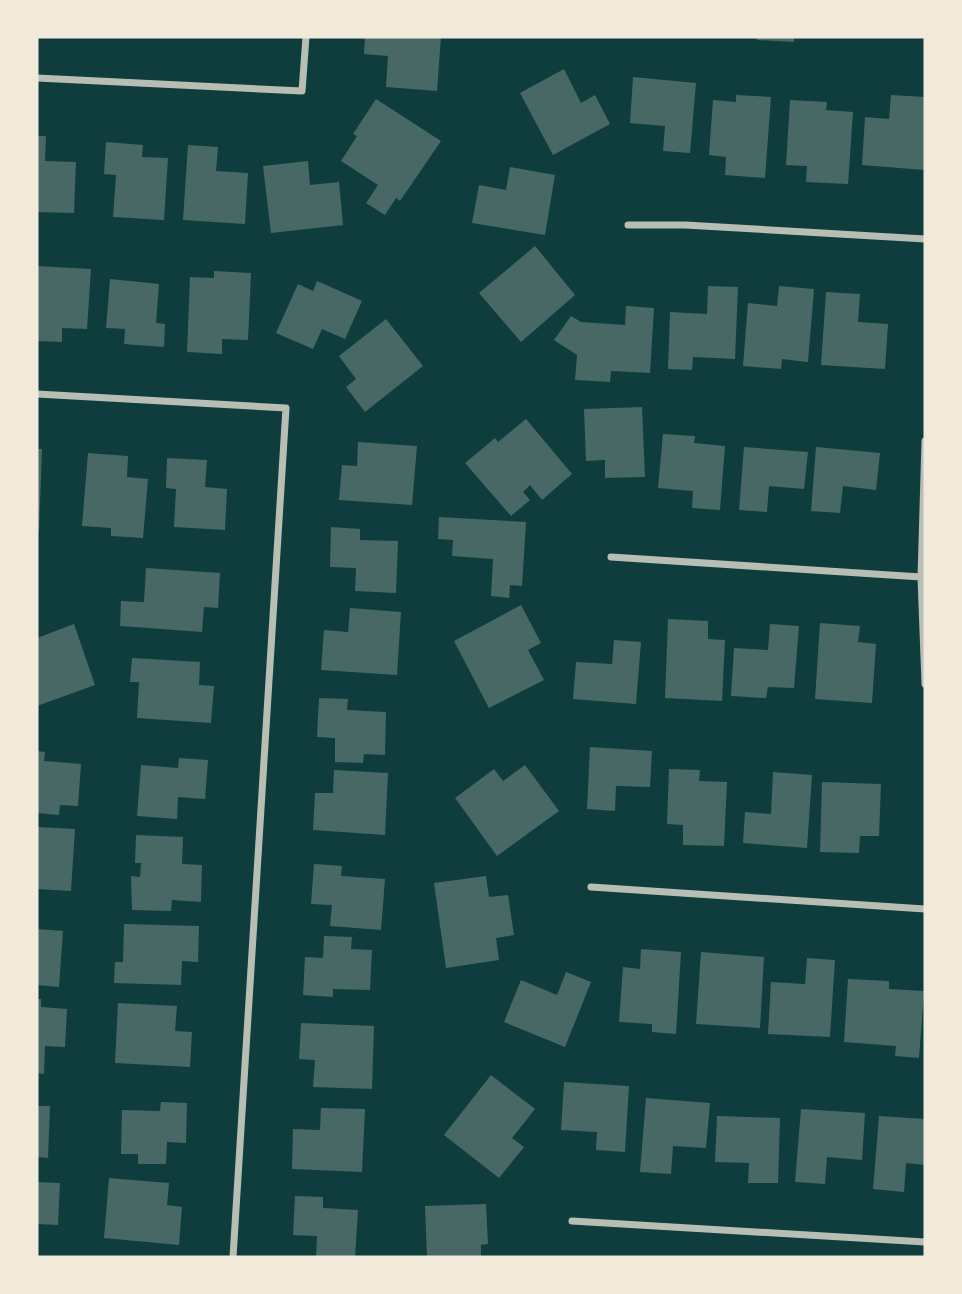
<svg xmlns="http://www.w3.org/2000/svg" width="962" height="1294" viewBox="0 0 962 1294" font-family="Mulish,sans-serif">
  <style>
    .building { fill: #486865 }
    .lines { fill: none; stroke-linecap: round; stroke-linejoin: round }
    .minor { stroke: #b8beb3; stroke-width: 7 }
  </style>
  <rect width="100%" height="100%" fill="#0f3d3e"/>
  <!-- building -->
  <path class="building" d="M365,37H441L437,91L386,87L388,56L364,54Z
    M757,37H794V42L757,40Z
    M564,69L581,103L595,95L610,124L553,155L520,93Z
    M633,77L696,83L690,153L663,151L665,126L630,123Z
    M736,95L771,97L765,178L725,175L726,157L709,155L713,100L736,102Z
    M891,95L925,97L924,170L862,165L865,117L889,119Z
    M376,99L441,141L400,201L396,198L385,215L366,203L378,185L341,161L357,136L353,134Z
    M790,100L827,102L826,110L853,112L848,184L806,182L807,166L786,165Z
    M37,136H46L45,161L76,162L74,213L37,212Z
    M106,142L143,145L142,157L168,158L164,220L113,217L116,175L104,174Z
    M188,145L218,147L216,171L248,173L245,224L183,220Z
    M308,161L310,185L339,182L343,225L271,233L263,166Z
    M510,167L555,175L545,235L472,223L479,185L506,190Z
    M535,246L575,295L521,342L479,293Z
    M37,266L91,269L87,329L62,328V342L37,341Z
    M214,271L251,273L248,340L222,339V354L187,352L190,277L214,278Z
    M110,279L159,284L156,323L165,324L164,347L124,344L125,329L106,328Z
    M317,281L362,301L345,339L322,329L313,349L276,333L298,284L313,291Z
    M708,286L738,287L735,359L693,357L692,370L668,369L670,312L707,314Z
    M779,286L814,289L808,362L782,359L781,369L743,366L748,303L777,306Z
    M826,292L860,294L858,322L888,324L885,369L821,365Z
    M626,306L654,308L650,373L611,371L610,382L575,380L577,355L554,340L571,316L581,322L625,325Z
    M386,319L423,366L365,412L346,387L356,379L339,356Z
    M642,407L645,477L605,478V460L586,461L584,409Z
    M526,419L572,474L542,500L530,485L523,492L530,500L511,516L465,463L495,438L498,442Z
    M663,434L695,436L694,443L725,446L720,510L692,508L693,491L658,488Z
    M358,442L417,446L412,505L339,500L342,465L357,466Z
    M744,447L808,452L804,489L769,486L767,512L739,510Z
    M816,447L880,453L876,490L843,486L840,513L811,511Z
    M37,449H42L39,531H37Z
    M88,453L128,456L127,477L148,479L143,538L111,536V528L82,526Z
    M167,458L207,460L205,487L227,489L225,530L174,527L176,489L166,488Z
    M439,517L526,522L522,586L510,585L509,598L491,596L493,559L452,556L453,540L438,539Z
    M331,527L360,529V540L398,541L396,593L355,591L356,568L330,567Z
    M146,568L220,573L218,608L204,607L202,632L120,626L121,601L144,602Z
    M521,605L541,643L528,650L544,680L489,708L454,641Z
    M350,608L401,612L397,675L321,670L324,630L348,632Z
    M668,619L708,621V639L725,640L722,701L665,698Z
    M820,623L860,626L858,642L876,644L872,703L815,699Z
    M74,624L95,685L37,706V638Z
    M770,624L799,626L794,688L768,687L766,698L731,696L734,648L768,650Z
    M614,640L641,642L636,704L573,699L576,662L612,664Z
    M132,658L200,662L199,685L214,686L211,723L137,718L139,682H130Z
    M319,698L348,699L347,710L386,712L385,755L364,754L363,763L335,762V738L317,737Z
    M590,747L652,751L650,787L616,786L615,811L587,809Z
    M37,751L45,752L44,761L81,764L78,806L60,805L59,815L37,813Z
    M179,758L208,760L205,799L178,797L177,819L137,816L141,765L178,768Z
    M525,765L559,811L497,856L455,798L494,769L503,781Z
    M669,769L700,770L699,781L727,782L724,846L683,845V825L667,824Z
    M334,770L388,773L385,835L313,830L315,793H333Z
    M773,772L812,775L807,848L743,843L745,812L771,814Z
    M822,782L881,784L879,836H860L859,853L820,852Z
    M37,827L75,829L71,891L37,889Z
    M136,835L183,837L182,864L202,865L201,902L172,900L171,911L132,910L131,876L140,877L141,863H135Z
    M314,864L342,866L341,876L385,879L381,930L330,926L332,905L311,904Z
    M486,876L489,897L508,895L514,935L496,938L499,960L446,968L434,883Z
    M124,924L199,926L198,962L182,961L181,985L114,983L115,962H123Z
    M37,929L63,931L59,987L37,985Z
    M324,936L352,937L351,949L372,950L370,990L333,989V997L303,995L305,957L323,958Z
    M641,949L681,952L676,1034L652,1032V1024L619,1022L623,967L640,969Z
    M701,952L764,957L760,1028L696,1024Z
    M807,958L835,960L830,1037L768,1034L771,982L805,984Z
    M566,972L591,982L565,1047L504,1022L521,980L557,995Z
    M848,979L889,981V989L924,991L919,1058L895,1056L896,1046L844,1042Z
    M37,999H41V1007L67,1009L65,1047L45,1046L44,1074L37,1073Z
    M118,1003L177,1006L175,1031L192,1032L190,1067L115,1063Z
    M301,1023L374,1026L372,1089L313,1087L315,1060L299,1059Z
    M491,1075L535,1109L512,1138L524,1147L499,1178L444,1135Z
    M564,1082L629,1086L625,1152L596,1150L597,1132L561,1130Z
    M646,1098L710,1103L706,1148L673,1146L671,1174L640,1172Z
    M161,1102L187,1103L186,1143L167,1142L166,1164H138V1154H121L122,1110L160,1111Z
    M37,1106H50L48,1158L37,1157Z
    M321,1108L365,1109L362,1172L292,1169L293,1129L320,1130Z
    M801,1109L865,1113L862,1160L827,1157L825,1184L795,1182Z
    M717,1116L780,1118L778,1183H748L749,1163L715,1162Z
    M879,1116L925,1119V1165L906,1163L904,1192L873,1189Z
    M109,1178L169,1183L167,1205L182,1207L179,1245L104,1238Z
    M37,1182L60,1183L58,1225L37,1224Z
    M295,1196L323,1197V1208L358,1210L355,1257H316L317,1236L293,1235Z
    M486,1204L488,1244L481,1245V1257H427L425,1206Z"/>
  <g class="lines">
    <!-- minor -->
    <path class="minor" d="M37,78L302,91L306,37
      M628,225H685L925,239
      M37,394L286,408L233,1257
      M925,441L921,577L925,684
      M611,557L921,577
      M591,887L925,909
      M572,1221L925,1242"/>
  </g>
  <!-- border -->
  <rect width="962" height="1294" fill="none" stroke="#f1e9da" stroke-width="77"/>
</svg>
